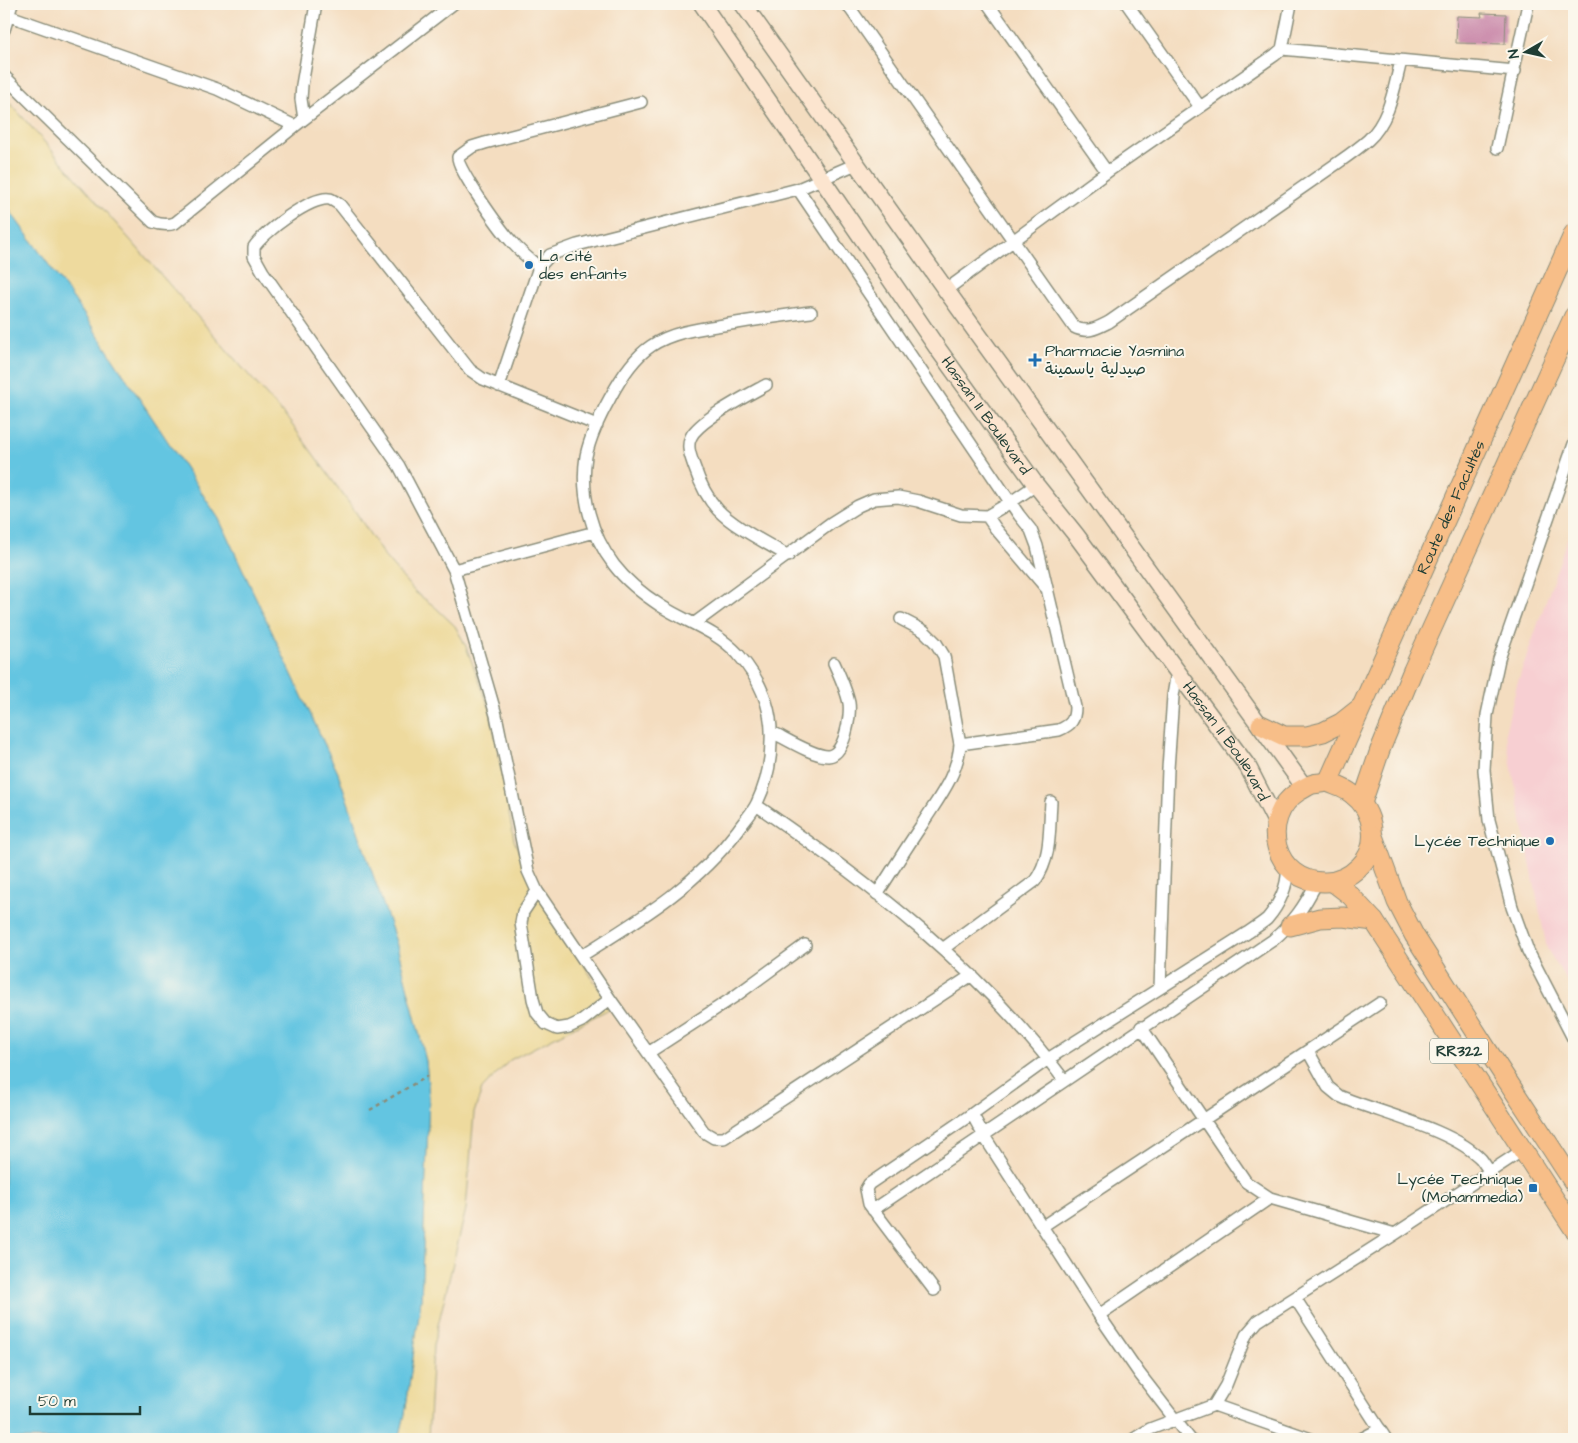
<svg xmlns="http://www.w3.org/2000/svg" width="1578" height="1443" viewBox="0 0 1578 1443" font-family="'Architects Daughter','Playpen Sans Arabic',sans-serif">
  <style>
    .built { fill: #f7cfd2 }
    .sand { fill: #eeda9e; stroke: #868c69 }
    .water { fill: #63c5e1; stroke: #41818a }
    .building { fill: #cd91af }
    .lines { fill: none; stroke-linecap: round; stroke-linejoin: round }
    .minor-casing { stroke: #8a8d7a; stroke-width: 14 }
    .secondary-casing { stroke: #8a8d7a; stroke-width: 19 }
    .primary-casing { stroke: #8a8d7a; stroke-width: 21 }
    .path { stroke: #8a8d7a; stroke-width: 2.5; stroke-dasharray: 4 4; stroke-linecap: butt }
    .minor { stroke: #fff; stroke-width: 11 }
    .secondary { stroke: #fce5cf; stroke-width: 16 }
    .primary { stroke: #f7be88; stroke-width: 19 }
    .poi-dot { fill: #1f6fb2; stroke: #fbf7ec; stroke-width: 2 }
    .labels { text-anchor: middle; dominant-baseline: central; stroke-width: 4; stroke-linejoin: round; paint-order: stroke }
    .shield { fill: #fbf7ec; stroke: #61756b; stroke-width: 1 }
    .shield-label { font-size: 15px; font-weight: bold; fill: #1f3d34 }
    .poi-label { font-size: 16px; fill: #1f3d34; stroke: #fbf7ec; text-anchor: start }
    .street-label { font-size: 16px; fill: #1f3d34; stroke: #fbf7ec }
  </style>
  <rect width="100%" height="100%" fill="#fbf7ec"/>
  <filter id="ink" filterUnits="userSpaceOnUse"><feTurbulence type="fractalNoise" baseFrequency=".02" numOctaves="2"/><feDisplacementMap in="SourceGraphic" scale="10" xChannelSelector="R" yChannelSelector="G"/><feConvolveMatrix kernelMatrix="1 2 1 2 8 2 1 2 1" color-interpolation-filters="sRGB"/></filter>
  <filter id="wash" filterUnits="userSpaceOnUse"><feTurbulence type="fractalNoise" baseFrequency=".0096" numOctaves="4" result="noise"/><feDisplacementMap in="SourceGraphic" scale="20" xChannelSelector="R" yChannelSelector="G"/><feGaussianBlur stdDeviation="1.12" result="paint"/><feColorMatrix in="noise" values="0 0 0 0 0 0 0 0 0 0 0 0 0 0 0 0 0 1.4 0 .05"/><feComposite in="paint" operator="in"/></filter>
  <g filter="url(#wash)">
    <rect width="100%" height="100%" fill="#f4ddc0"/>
    <!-- built -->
    <path class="built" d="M1574,520V992L1547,949L1505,733L1517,684Z"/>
    <!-- sand -->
    <path class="sand" d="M4,96L290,422L357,514L384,556L415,592L434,606L455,626L465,644L490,709L514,840L531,880L611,1008L510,1060L482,1089L474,1113L466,1209L433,1346L428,1439H399L405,1414L421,1300L429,1097L426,1061L396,942L338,773L219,519L75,301L4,203Z"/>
    <!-- water -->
    <path class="water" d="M4,203L75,301L219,519L338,773L396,942L426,1061L429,1097L421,1300L405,1414L399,1439H4Z"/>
    <g id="blocks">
      <!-- building -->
      <path class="building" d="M1481,13L1506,14L1505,44L1456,43L1457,16L1482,17Z"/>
    </g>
  </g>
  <g filter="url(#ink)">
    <use href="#blocks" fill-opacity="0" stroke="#8a8d7a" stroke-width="1"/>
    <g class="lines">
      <defs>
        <path id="minor" d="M847,4L1074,327C1087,334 1097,328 1109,322L1339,162C1349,155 1359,148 1368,140C1390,120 1394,88 1401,61
          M988,4L1107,172
          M1127,4L1200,107
          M4,14L217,89L295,126
          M4,30L12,4
          M1282,49L1515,71
          M4,76L153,222C161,225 167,226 175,223L295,126L453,4
          M304,119L301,99L302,85L316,4
          M1497,148L1528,4
          M798,189L1019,515L1031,530L1037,546L1075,707C1075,720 1071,725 1059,730L960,744
          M539,267C529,259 519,251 511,241C501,230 456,168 458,157L472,147L485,143L641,102
          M946,290L1107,172L1275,55L1282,49L1291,4
          M766,385C748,395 699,420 691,437C686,446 691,457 694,466C699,481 707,498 718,510C734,527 767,543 788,556
          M499,386L539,267L550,255L577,245L798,189L856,164
          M597,425L483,379L470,370L340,205C337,203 333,200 330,199C312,195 263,233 254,247V256L263,272L399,466L454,570L496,715L528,871L537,891L581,956C640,919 695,887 738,830C744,821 753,812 757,803C766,784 771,763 771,742C773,709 760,679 738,654C715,630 688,623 661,606C644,595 627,582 614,565C591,535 580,494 586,456C590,437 600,416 610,398C620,379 633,358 651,346C673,331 704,328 730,324C757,320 784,315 811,312
          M1574,444L1499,659L1487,715L1484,770L1489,820L1512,907L1528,951L1574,1040
          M987,516L996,529L1046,588
          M454,570L595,532
          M695,623L831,523L858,506L874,499L898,497L918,501L961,515L987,516L1011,502L1036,485
          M772,732C786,739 813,756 828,756C845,755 851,715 849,703C846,689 840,676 834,663
          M756,805C870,883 981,969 1064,1080
          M537,891L523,912L521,923L533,999L537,1013L546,1024L557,1029L569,1027L582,1021L610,999
          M877,894C892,871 906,848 921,826C937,800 958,775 960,744L944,656L936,643L924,631L901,619
          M944,948L1035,881C1052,857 1049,829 1051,802
          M581,956L610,999L704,1132L714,1138H724L972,975
          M1160,988L1168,769L1173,696L1177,672
          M1141,1027L1246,1182L1270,1198L1395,1234
          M1308,1051L1328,1087L1339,1096C1379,1113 1452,1129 1481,1159C1484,1163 1487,1168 1490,1172
          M648,1053L734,997L805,945
          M972,1114L984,1136L1099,1315L1139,1373L1190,1439
          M873,1210L1273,940C1294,922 1304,907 1317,882
          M1043,1226L1380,1003
          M934,1290L869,1204L866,1189L869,1184L972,1114L1048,1059L1247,933C1253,929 1261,924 1267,919C1279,905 1289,885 1287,866
          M1295,1298L1386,1439
          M1099,1315L1270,1198
          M1214,1405L1226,1385L1246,1335L1258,1321L1395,1234L1523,1150
          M1134,1439L1150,1429L1214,1405L1311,1439
          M1361,1439L1380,1429"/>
        <g id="secondary">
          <path id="s1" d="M702,4L938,349L1036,485L1076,535L1248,767L1276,822"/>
          <path d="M743,4L946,290L1305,788"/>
        </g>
        <g id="primary">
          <path d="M1261,725L1284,736H1307L1323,732L1341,723L1360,708"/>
          <path id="s2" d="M1328,782L1574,233"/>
          <path d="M1328,782C1336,786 1345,788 1352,794C1374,810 1381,847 1359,867C1350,876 1338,882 1325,882C1274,883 1257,818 1299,791C1304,789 1308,785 1313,784C1317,783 1323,783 1328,782Z"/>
          <path d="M1362,803L1380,750L1413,670L1574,316"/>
          <path d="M1373,836L1397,902L1414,935L1488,1051L1574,1183"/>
          <path d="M1333,882L1350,895L1374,921L1574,1229"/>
          <path d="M1290,926L1320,918L1343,917L1374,921"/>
        </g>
      </defs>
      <!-- minor casing -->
      <use href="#minor" class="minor-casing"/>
      <!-- secondary casing -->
      <use href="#secondary" class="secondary-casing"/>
      <!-- primary casing -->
      <use href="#primary" class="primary-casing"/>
      <!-- path -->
      <path class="path" d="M370,1110L427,1076"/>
      <!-- minor -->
      <use href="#minor" class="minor"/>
      <!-- secondary -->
      <use href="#secondary" class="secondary"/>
      <!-- primary -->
      <use href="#primary" class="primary"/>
    </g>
  </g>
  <!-- markers -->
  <g class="poi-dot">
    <circle cx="529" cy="265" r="5"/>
    <path d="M1032.5 352.5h5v5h5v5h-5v5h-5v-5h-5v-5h5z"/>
    <circle cx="1550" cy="841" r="5"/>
    <rect x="1528" y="1183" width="10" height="10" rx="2.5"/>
  </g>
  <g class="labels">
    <!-- shield labels -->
    <rect class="shield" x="1430" y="1038.5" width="58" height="25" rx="4"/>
    <g class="shield-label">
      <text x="1459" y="1051">RR322</text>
    </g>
    <!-- poi labels -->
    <g class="poi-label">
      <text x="539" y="256">La cité<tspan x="539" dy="18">des enfants</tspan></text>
      <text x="1045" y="351">Pharmacie Yasmina<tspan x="1045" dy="18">صيدلية ياسمينة</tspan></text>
      <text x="1540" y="841" text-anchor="end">Lycée Technique</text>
      <text x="1523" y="1179" text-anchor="end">Lycée Technique<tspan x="1523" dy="18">(Mohammedia)</tspan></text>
    </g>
    <!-- street labels -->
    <g class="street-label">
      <text stroke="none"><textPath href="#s1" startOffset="500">Hassan II Boulevard</textPath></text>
      <text stroke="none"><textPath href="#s2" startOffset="301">Route des Facultés</textPath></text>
      <text stroke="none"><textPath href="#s1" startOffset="905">Hassan II Boulevard</textPath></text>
    </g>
  </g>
  <!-- margin -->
  <rect width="1578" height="1443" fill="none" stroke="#fbf7ec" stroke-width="20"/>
  <!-- north arrow -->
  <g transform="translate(1526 52) rotate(261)" stroke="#fbf7ec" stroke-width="4" paint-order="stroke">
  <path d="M0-4L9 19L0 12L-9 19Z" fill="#1f3d34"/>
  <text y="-8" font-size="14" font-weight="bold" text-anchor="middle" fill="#1f3d34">N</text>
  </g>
  <!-- scale -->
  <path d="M30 1406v8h110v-8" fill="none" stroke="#1f3d34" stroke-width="2.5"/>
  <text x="38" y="1406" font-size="15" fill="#1f3d34" stroke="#fbf7ec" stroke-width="4" paint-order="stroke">50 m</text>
</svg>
